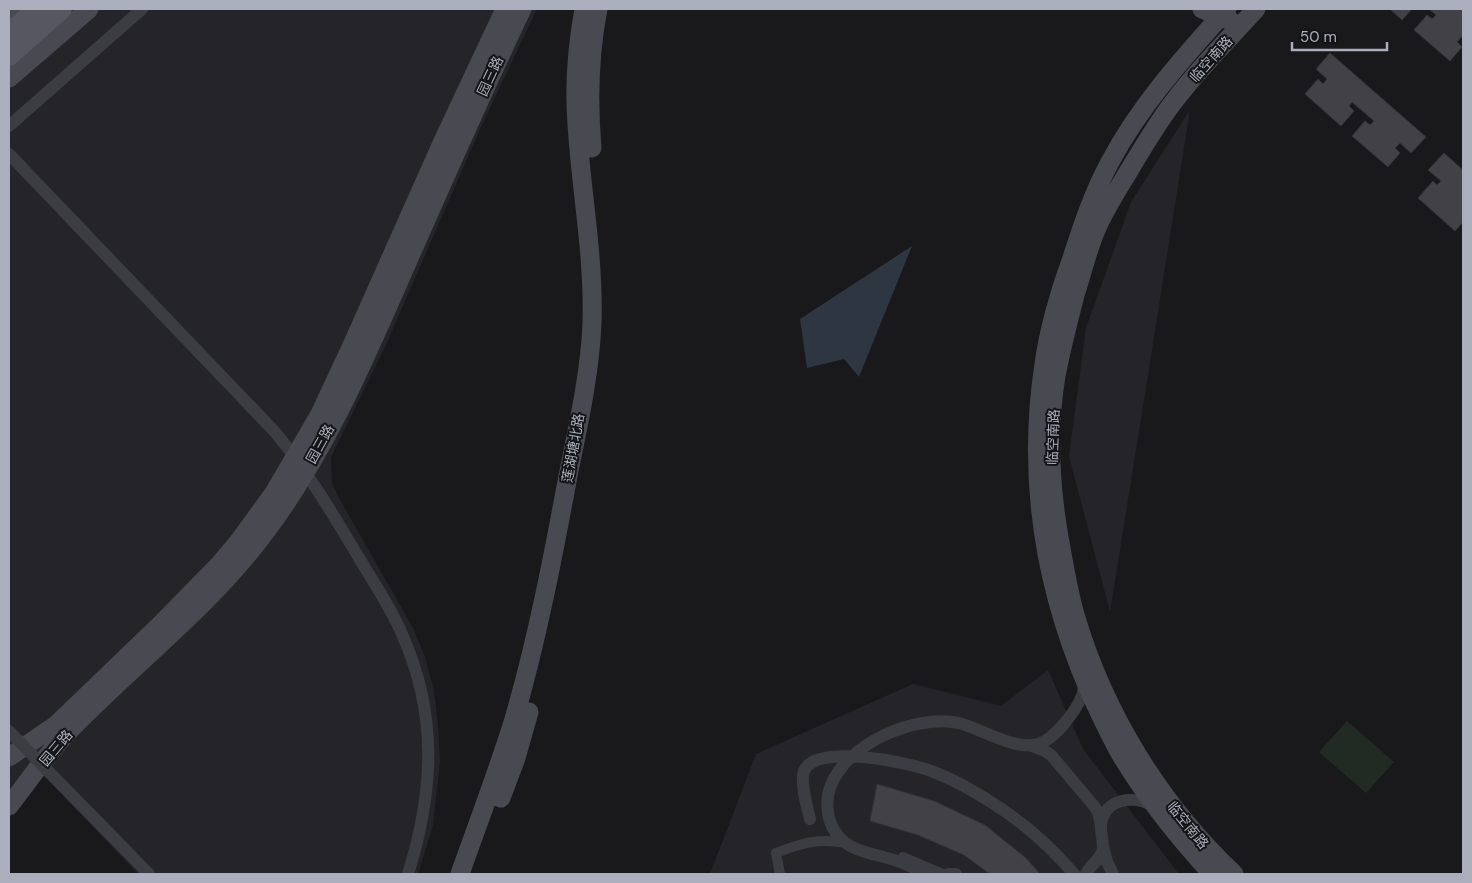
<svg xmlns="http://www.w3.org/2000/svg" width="1472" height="883" viewBox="0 0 1472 883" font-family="'DM Sans','Noto Sans SC',sans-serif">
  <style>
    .built { fill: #252529 }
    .green { fill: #212a23 }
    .water { fill: #2e3641 }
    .building { fill: #414146; stroke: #343338 }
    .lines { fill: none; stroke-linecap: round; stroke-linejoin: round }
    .pedestrian { stroke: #3c3c43; stroke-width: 10 }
    .minor { stroke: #3c3c43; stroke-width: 12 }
    .secondary { stroke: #484951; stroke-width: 19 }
    .primary { stroke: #565760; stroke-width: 20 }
    .minor-bridge { stroke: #3c3c43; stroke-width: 12 }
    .labels { text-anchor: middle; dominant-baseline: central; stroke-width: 4; stroke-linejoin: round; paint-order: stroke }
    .street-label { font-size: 14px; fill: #abaebc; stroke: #141417 }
  </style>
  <rect width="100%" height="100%" fill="#19191c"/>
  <!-- built -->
  <path class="built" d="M9,9H537L481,127L385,347L331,457L332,483L339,498L413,628L425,657L434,691L438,725L440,761L433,825L418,874H138L43,775L9,817Z
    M1190,110L1145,394L1110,612L1069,456L1086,328L1131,202Z
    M1048,670L1083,749L1179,874H710L756,754L913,684L1001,706Z"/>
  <!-- green -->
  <path class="green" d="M1347,721L1394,762L1366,793L1319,752Z"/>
  <!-- water -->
  <path class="water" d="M912,246L859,377L844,359L807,368L800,319Z"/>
  <!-- building -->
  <path class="building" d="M1390,9H1412L1402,20Z
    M1429,9H1463V38L1461,37L1457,42L1462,47L1450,61L1414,30L1427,15L1432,19L1436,15Z
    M1330,53L1426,137L1411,153L1400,143L1395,148L1400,153L1388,167L1352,136L1365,121L1370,125L1374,121L1352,102L1349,106L1354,111L1341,126L1305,94L1318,79L1323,84L1327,79L1316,69Z
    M1444,153L1463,170V222L1455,231L1418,198L1433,181L1437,185L1441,181L1428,170Z
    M877,784L934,801L985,825L1026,858L1040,874H990L964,855L918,835L870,821Z"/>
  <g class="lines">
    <!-- pedestrian -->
    <path class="pedestrian" d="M903,857L943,874
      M780,874L776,853C802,843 817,838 846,843"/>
    <!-- minor -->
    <path class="minor" d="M9,126L142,9
      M9,154L275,432C307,471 333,514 359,558C374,583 391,608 402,634C438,715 434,791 408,874
      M1029,745L1045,751L1051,755L1094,806L1098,812L1101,825
      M48,771L149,874
      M810,819C807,807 800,783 804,771C815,743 909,762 931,771C953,779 974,791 994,804C1024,823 1051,847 1074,874
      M1103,846L1107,862L1113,874
      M922,874C897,853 858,858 840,838C827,824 824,803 831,785C848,743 915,714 959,723C982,729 1015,751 1038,744C1054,740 1075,712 1081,698C1084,692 1084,686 1085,679
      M948,874H956
      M1086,874C1090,865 1099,861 1102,852C1105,843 1100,834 1101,825C1104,798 1134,795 1153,806"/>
    <!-- secondary -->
    <path class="secondary" d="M1202,9L1231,21
      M9,11L11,9
      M9,78L89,9
      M592,148C588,101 589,55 598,9
      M9,757L56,725L163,622L218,566L239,541L274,493L320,414L354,341L443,141L505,9
      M501,798L516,758L529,712
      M9,806C28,782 45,756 66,734C129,668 204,612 260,539C320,462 360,370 399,281C439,190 479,99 522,9
      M460,874C478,823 498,771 514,719C537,640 553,557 568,476C578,426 590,374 592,323C594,254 581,191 577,124C574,85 577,47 584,9
      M1212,874C1178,837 1147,798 1121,755C1109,734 1099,712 1089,690C1044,586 1027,476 1044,364C1049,329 1059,294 1071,261C1082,227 1093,193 1110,162C1141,104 1184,57 1227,9
      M1234,874C1161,805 1105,715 1076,618C1068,592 1064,564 1059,537C1050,484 1047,429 1056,376C1061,349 1068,322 1075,295C1082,274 1087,251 1096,230C1104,211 1116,192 1127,174C1142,149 1157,123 1175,100C1199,68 1229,39 1256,9"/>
    <!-- primary -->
    <path class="primary" d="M9,33L37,9
      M9,56L62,9"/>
    <!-- minor-bridge -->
    <path class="minor-bridge" d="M9,731L48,771"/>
  </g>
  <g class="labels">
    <!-- street labels -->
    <g class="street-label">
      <text transform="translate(1211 59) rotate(-48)">临空南路</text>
      <text transform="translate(490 76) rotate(-65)">园三路</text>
      <text transform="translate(1053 437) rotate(-88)">临空南路</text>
      <text transform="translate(320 444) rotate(-61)">园三路</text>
      <text transform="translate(573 448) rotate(-80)">莲湖塘北路</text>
      <text transform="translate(56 748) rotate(-50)">园三路</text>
      <text transform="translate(1188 825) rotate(51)">临空南路</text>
    </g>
  </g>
  <!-- border -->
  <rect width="1472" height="883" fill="none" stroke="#abaebc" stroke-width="20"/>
  <!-- scale -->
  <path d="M1292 42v8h95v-8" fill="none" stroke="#abaebc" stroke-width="2.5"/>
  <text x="1300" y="42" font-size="15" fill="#abaebc" stroke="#141417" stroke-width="4" paint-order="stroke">50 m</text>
</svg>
